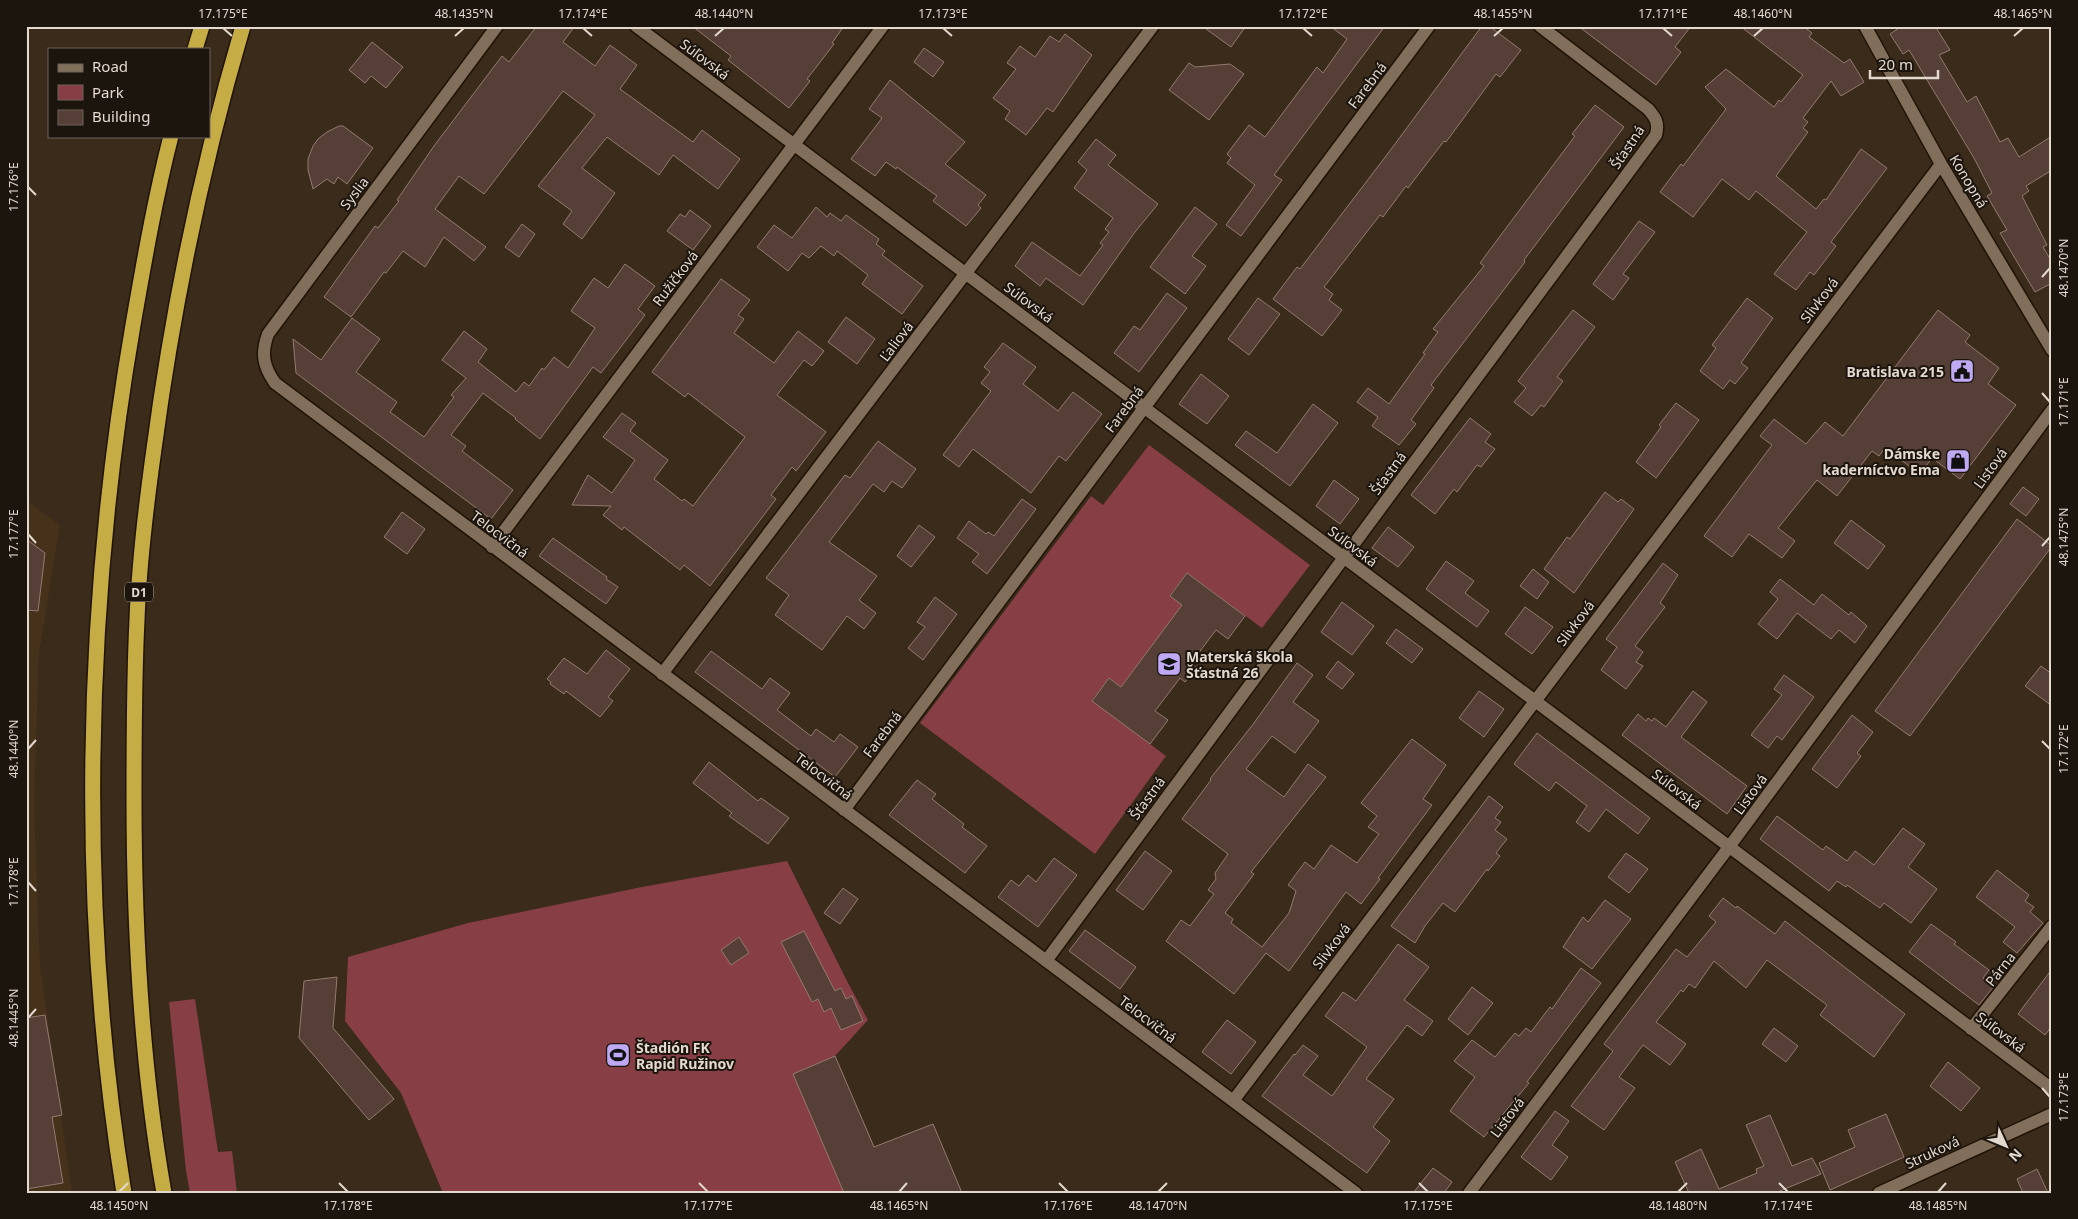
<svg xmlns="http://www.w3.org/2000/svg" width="2078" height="1219" viewBox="0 0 2078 1219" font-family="'Noto Sans',sans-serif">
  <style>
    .built { fill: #46311b }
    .green { fill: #873e45 }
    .building { fill: #563f36; stroke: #947a70 }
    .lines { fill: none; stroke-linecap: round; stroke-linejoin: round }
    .minor-casing { stroke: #211304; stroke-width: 15 }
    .motorway-casing { stroke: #211304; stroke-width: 18 }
    .minor { stroke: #816f5c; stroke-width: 12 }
    .motorway { stroke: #c6ac44; stroke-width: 15 }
    .ticks { fill: none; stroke: #e3d9ce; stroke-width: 2 }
    .labels { text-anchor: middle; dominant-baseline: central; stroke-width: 4; stroke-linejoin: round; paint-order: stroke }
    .shield { fill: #1c150e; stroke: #a79e94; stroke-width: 1 }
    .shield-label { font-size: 12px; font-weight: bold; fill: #e3d9ce }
    .street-label { font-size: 14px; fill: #e3d9ce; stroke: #1c150e }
    .poi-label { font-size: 14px; font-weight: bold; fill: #e3d9ce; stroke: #1c150e; text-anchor: end }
    .neatline { fill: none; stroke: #e3d9ce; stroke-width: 2 }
    .ticks-label { font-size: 12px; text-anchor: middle; fill: #e3d9ce }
  </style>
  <rect width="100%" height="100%" fill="#3a2b1a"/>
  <!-- built -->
  <path class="built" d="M26,500L60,525L39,654L34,802L40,965L72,1193H26Z"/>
  <!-- green -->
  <path class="green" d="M1149,445L1310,565L1262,628L1187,573L1170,595L1182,605L1121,687L1109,678L1092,700L1166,756L1095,854L920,723L1091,496L1103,505Z
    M787,861L848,983L868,1020L835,1056L894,1193H443L401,1093L345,1021L348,957L468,923L642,887Z
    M195,999L218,1152L232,1151L237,1193H190L186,1171L169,1002Z"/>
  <!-- building -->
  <path class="building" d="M537,26H575L563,42L595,66L610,45L637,65L620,89L693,142L702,130L740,159L718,189L673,155L659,175L607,137L582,168L615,193L582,239L563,224L572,211L538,186L595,115L563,91L484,194L459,176L435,209L486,247L474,261L444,237L425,267L403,251L386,273L384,272L351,317L324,297L375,226L378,228L399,201L397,200L434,146L502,56L509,62Z
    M692,26H844L832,43L834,44L807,79L810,81L789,108L728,60L731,56Z
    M1202,26H1246L1231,47Z
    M1330,26H1385L1274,175L1282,180L1241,236L1226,225L1255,185L1227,163L1231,158L1227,154L1249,125L1265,137L1317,67L1323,73L1347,39Z
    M1482,26H1489L1521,50L1500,77L1496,74L1446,142L1444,141L1408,188L1406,186L1383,217L1380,215L1324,287L1333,294L1329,300L1342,310L1322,336L1273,299L1297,267L1300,269L1392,148Z
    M1578,26H1691L1675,47L1681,52L1656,85Z
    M1740,26H1803L1812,33L1809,37L1844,63L1850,59L1864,82L1841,96L1831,81L1803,118L1808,122L1803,128L1808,132L1776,176L1816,209L1824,199L1826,200L1861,149L1887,168L1831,242L1836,246L1814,275L1810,272L1796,290L1774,274L1807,232L1756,191L1749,200L1722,179L1693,217L1660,192L1681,164L1683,166L1726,109L1705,87L1726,69L1774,107L1779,100L1781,102L1803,75Z
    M1902,26H1935L1950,50L1939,55L1967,102L1976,96L2000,142L2008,138L2019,157L2052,136V170L2026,186L2029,191L2022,196L2047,245L2043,247L2052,262V283L2035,292L2000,233L2007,230L1987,196L1992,193L1974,158L1909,50L1903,54L1890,34Z
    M1065,34L1092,55L1053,112L1047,108L1026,135L1005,119L1010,111L993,98L1016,69L1007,63L1020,46L1035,57L1050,36L1059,42Z
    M372,42L403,67L386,88L371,76L365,83L349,70Z
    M924,48L944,62L933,77L914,62Z
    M1189,63L1195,67L1230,64L1244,74L1209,120L1169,90Z
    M890,80L965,142L945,164L986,195L978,205L981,208L966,226L933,201L937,196L897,167L896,169L886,162L875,176L851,159L882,118L869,109Z
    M1595,105L1624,127L1524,260L1525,262L1431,385L1434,388L1411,420L1416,424L1399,445L1372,426L1378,417L1357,402L1368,388L1389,404L1425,354L1423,353L1438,332L1433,329L1484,266L1480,263L1575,136L1572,134Z
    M339,126H343L373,148L347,184L338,177L334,184L327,179L313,189L308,170V159L313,146L318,139L327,132Z
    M1096,139L1116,155L1108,165L1158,204L1135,232L1083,305L1046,278L1040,286L1015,266L1032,242L1080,276L1103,245L1100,243L1109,232L1105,229L1113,218L1074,188L1087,170L1078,162Z
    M816,207L827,217L830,213L841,221L846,215L879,239L876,244L885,251L882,255L923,286L902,314L862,284L868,275L837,251L834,256L821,246L809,258L802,253L788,271L757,247L774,225L792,238Z
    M1195,207L1217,224L1192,256L1206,266L1185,294L1150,267Z
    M690,210L711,226L693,250L667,231L680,214L685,217Z
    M1639,221L1655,232L1623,274L1629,278L1613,300L1593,284Z
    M522,224L535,234L519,257L505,247Z
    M625,264L655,286L638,309L645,315L601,373L593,367L540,439L515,419L516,418L483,393L451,435L466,446L462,451L513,490L491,519L296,373L293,339L321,360L352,318L380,339L356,372L397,402L390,412L424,437L454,397L451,395L466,378L442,360L464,331L487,349L478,362L516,392L524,382L529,386L542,368L544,370L554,357L568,368L595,328L571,311L594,278L608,288Z
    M721,279L750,300L738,315L744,319L734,333L774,363L798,331L824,351L812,366L804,360L777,395L826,432L796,471L792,467L771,495L776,499L710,586L684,565L680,570L624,527L622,530L603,515L611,506L572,505L588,475L612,493L635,460L603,437L622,413L636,423L630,431L668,460L654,479L682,501L684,499L693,506L745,437L688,393L685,397L652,372Z
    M1167,293L1187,308L1139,372L1114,353L1134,326L1140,330Z
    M1258,298L1280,314L1249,355L1228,339Z
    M1747,298L1773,318L1741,363L1748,368L1735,384L1730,380L1723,389L1700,371L1716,348L1712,345Z
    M1573,310L1595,327L1557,377L1563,381L1544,407L1541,405L1532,416L1514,402L1526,388L1518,381Z
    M1938,310L1970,335L1965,342L1999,368L1988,384L2016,405L1960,479L1932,458L1920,474L1885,448L1879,456L1872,451L1837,496L1817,480L1778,528L1795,541L1782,558L1749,534L1732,557L1704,536L1772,445L1760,436L1774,419L1806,444L1825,422L1843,436Z
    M846,317L875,339L857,364L828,342Z
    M1003,343L1036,367L1023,384L1058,411L1073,392L1102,414L1066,461L1059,456L1031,493L973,449L959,467L943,455L991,391L981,383L990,372L984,367Z
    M1201,374L1229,396L1207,424L1179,404Z
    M1676,403L1699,420L1656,478L1636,462L1661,427L1659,425Z
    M1313,404L1338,423L1290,486L1235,445L1246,431L1277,453Z
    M1470,418L1491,434L1485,442L1495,449L1481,467L1477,465L1457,492L1454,489L1435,514L1411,495Z
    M878,441L916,469L902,488L892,481L884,492L873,484L829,542L877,576L859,600L876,613L864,629L847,616L822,650L775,615L789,595L766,578L845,475L850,478Z
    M1334,480L1359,499L1340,524L1316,506Z
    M2023,487L2039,499L2026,516L2010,504Z
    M1605,492L1618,502L1621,499L1634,509L1574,593L1544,569L1567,537L1570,539Z
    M1022,499L1036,509L987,574L972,562L979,554L957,538L969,521L986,534L988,532L994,536Z
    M402,512L425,529L407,554L384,537Z
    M2017,519L2052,546L1910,736L1875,711Z
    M1851,520L1885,546L1868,569L1834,543Z
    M919,525L935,537L911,567L897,556Z
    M1388,527L1414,547L1398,567L1372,548Z
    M553,538L607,577L606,579L618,587L606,604L539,556Z
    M26,539L45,553L38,611L26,610Z
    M1446,561L1474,581L1465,593L1489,611L1477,627L1426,589Z
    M1663,563L1678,575L1660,603L1665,607L1635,646L1643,652L1636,662L1643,666L1626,689L1601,670L1617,647L1606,639Z
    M1533,569L1549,582L1537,599L1520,586Z
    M1187,573L1245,616L1228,639L1216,630L1191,663L1196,667L1185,682L1180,678L1155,711L1168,720L1150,744L1092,701L1109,678L1121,687L1182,605L1170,596Z
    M1780,579L1814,605L1822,594L1849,615L1851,612L1867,626L1855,643L1839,630L1831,639L1797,613L1777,639L1758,624L1778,599L1770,592Z
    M935,597L957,614L923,660L908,648L925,627L917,622Z
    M1342,602L1374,626L1352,655L1321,632Z
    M1525,607L1553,627L1532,654L1505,634Z
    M1396,629L1423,649L1412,663L1386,643Z
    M606,650L630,669L608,697L613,701L600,717L566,691L564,694L550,684L551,682L547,679L564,658L587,674Z
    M711,651L762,689L770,678L790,693L777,710L811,736L816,729L834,742L840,734L858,747L835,777L695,672Z
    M1338,661L1354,674L1342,689L1326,677Z
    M1297,663L1313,675L1293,702L1319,721L1295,753L1272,736L1246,769L1284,797L1308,764L1326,777L1251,872L1254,874L1225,913L1233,919L1231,923L1262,947L1289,913L1296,891L1288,885L1305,862L1314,869L1331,845L1357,863L1379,834L1368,827L1377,816L1361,803L1412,739L1446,765L1423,799L1432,805L1378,878L1380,879L1361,904L1346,892L1289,971L1266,953L1234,994L1166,941L1181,920L1190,926L1214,894L1208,890L1216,879L1215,873L1228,854L1182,819L1211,780L1210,779L1254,723Z
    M2041,666L2052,674V706L2025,686Z
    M1784,675L1814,697L1782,740L1777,736L1768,748L1751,735L1782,695L1774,689Z
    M1479,691L1504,709L1484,737L1459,718Z
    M1693,691L1707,702L1681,737L1747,786L1727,814L1622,735L1638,714L1646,721L1648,718L1652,721L1654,718L1666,727Z
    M1852,715L1873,732L1857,753L1861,756L1837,788L1812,769Z
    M1537,733L1650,818L1638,834L1606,809L1589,832L1576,822L1587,806L1556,782L1549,791L1514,764Z
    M709,762L758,801L761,798L789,818L768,844L729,816L732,813L693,783Z
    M917,780L936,794L932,799L964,824L962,827L987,846L965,873L889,815Z
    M1489,796L1503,807L1495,818L1501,822L1495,830L1507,839L1496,853L1500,856L1488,871L1487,869L1455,912L1443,903L1425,926L1415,943L1391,926Z
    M1777,816L1823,850L1826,846L1847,861L1855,851L1874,865L1903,828L1925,844L1908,867L1937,889L1911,923L1884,903L1880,908L1847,885L1846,887L1837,881L1829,891L1760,839Z
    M1145,851L1172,871L1143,910L1116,890Z
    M1626,853L1648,869L1629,893L1608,877Z
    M1054,858L1077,875L1038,927L998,897L1011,880L1019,886L1028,875L1036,882Z
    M1997,870L2029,895L2025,901L2034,907L2030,912L2043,923L2017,953L2003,942L2015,927L1976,897Z
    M843,888L858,899L840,924L824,913Z
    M1723,898L1736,908L1737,906L1775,934L1785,921L1905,1014L1874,1057L1820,1015L1827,1005L1767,960L1746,988L1714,961L1695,988L1689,984L1683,992L1681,990L1656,1022L1686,1044L1670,1065L1643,1045L1619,1077L1635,1088L1604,1130L1571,1106L1613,1051L1604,1044L1676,949L1687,957L1716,922L1709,916Z
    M1605,900L1631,919L1592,969L1563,947L1583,917L1588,922Z
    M1931,924L1956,942L1954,944L1989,970L1983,978L1994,986L1979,1005L1909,952Z
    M1085,930L1136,967L1120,989L1069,951Z
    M804,931L835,991L841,988L846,999L852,996L863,1021L841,1030L831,1008L824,1012L818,999L812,1002L781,942Z
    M739,937L749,953L731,965L721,950Z
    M1398,944L1429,967L1404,1000L1433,1021L1422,1036L1407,1025L1366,1079L1394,1099L1373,1127L1390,1141L1367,1173L1262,1096L1294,1054L1295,1055L1303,1045L1318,1056L1303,1075L1332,1096L1367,1047L1325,1016L1343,992L1356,1001Z
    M1581,968L1601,983L1527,1082L1529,1083L1484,1137L1450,1111L1475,1077L1454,1061L1472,1040L1495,1057L1515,1033L1519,1036L1526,1028L1531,1032L1550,1007L1552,1009Z
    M2052,969V1026L2045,1035L2018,1014Z
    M337,977L333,1028L394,1099L369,1120L299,1038L304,981Z
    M1472,987L1493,1003L1468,1035L1448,1019Z
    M45,1015L62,1115L52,1117L63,1183L26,1189V1018Z
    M1227,1020L1256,1042L1231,1074L1202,1052Z
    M1774,1028L1798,1046L1786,1062L1762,1044Z
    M835,1056L874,1147L933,1124L962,1193H844L793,1074Z
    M1948,1062L1980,1088L1961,1111L1930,1086Z
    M1555,1111L1569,1121L1552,1145L1568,1157L1551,1180L1521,1157Z
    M1886,1114L1904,1157L1830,1190L1819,1163L1855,1147L1848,1130Z
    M1770,1115L1792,1166L1812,1158L1821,1174L1775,1193H1689L1675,1162L1701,1149L1719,1189L1757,1173L1756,1169L1764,1166L1746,1125Z
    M1433,1168L1452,1182L1444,1193H1413Z
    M2037,1169L2048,1193H2023L2017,1179Z"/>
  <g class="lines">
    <defs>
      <path id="minor" d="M497,26L268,334C261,353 263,366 275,383L1356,1193
        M636,26L2052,1089
        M1865,26L1941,164L2052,350
        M492,547L883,26
        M662,674L1153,26
        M844,810L1429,26
        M1046,961L1656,135C1659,123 1656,118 1648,109L1540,26
        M1971,1029L2052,926
        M1233,1101L1941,164
        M1469,1193L1729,847L2052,410
        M1879,1193L2052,1114"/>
      <path id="motorway" d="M195,49L202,26
        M124,1193C78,909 84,608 133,325C144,262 155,198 171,136
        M164,1193C141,1063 134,929 134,798C134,738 134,679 137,620C139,563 146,506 154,449C173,306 202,165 243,26"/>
    </defs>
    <!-- minor casing -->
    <use href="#minor" class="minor-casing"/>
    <!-- motorway casing -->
    <use href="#motorway" class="motorway-casing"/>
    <!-- minor -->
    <use href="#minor" class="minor"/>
    <!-- motorway -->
    <use href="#motorway" class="motorway"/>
  </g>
  <!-- ticks -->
  <path class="ticks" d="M223,28L232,36M583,28L592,36M943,28L952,36M1303,28L1312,36M1663,28L1672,36M455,36L464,28M715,36L724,28M1494,36L1503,28M1754,36L1763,28M2014,36L2023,28M28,187L36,195M2042,277L2050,268M2042,393L2050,402M28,534L36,543M2042,546L2050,537M2042,741L2050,749M28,749L36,740M28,882L36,891M28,1018L36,1009M2042,1088L2050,1097M339,1183L348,1192M699,1183L708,1192M1059,1183L1068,1192M1419,1183L1428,1192M1779,1183L1788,1192M119,1192L128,1183M899,1192L907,1183M1158,1192L1167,1183M1678,1192L1687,1183M1938,1192L1946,1183"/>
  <!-- icons -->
  <defs>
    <symbol id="civic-square" viewBox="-11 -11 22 22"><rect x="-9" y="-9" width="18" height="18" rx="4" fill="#bfa9f4" stroke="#1c150e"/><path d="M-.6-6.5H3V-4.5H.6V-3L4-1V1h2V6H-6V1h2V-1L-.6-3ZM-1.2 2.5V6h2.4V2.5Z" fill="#111"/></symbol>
    <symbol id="shop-square" viewBox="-11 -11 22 22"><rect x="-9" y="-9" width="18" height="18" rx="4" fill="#bfa9f4" stroke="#1c150e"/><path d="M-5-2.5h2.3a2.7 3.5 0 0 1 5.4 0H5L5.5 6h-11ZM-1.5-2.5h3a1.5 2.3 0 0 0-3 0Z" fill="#111"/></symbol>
    <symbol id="school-square" viewBox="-11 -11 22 22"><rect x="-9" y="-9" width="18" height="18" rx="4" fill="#bfa9f4" stroke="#1c150e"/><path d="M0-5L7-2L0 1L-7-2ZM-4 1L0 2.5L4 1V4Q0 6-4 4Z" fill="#111"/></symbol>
    <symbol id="stadium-square" viewBox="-11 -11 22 22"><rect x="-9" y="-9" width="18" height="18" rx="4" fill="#bfa9f4" stroke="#1c150e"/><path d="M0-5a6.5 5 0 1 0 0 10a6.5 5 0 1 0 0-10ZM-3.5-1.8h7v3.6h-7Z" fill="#111"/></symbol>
  </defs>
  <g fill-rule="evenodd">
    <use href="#civic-square" x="1948" y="357" width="28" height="28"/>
    <use href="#shop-square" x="1944" y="447" width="28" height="28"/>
    <use href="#school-square" x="1155" y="650" width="28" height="28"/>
    <use href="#stadium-square" x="604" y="1041" width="28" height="28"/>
  </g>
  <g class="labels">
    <!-- shield labels -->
    <rect class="shield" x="125" y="582.5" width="28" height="19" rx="4"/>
    <g class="shield-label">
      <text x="139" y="592">D1</text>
    </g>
    <!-- street labels -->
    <g class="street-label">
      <text transform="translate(705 59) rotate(37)">Súľovská</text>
      <text transform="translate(1367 85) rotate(-53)">Farebná</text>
      <text transform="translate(1627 147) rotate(-56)">Šťastná</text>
      <text transform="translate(1969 181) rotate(59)">Konopná</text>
      <text transform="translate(354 193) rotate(-53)">Syslia</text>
      <text transform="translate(675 278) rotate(-53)">Ružičková</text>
      <text transform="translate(1819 300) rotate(-53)">Slivková</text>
      <text transform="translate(1029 302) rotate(37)">Súľovská</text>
      <text transform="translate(896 341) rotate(-53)">Ľaliová</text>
      <text transform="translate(1124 409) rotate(-53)">Farebná</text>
      <text transform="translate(1990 468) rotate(-54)">Listová</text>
      <text transform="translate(1388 473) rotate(-54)">Šťastná</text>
      <text transform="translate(500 534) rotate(37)">Telocvičná</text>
      <text transform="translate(1353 546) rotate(37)">Súľovská</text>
      <text transform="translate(1575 623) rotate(-53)">Slivková</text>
      <text transform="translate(882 734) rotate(-53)">Farebná</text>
      <text transform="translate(824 776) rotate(37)">Telocvičná</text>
      <text transform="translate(1677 789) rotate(37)">Súľovská</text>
      <text transform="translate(1750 794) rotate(-54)">Listová</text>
      <text transform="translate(1147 798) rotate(-54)">Šťastná</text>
      <text transform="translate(1331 946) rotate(-53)">Slivková</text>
      <text transform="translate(2000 969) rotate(-52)">Párna</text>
      <text transform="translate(1148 1019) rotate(37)">Telocvičná</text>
      <text transform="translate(2001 1032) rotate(37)">Súľovská</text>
      <text transform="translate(1507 1117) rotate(-53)">Listová</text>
      <text transform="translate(1932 1152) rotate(-25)">Struková</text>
    </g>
    <!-- poi labels -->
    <g class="poi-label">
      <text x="1944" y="371">Bratislava 215</text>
      <text x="1940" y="453">Dámske<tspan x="1940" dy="16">kaderníctvo Ema</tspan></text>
      <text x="1186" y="656" text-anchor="start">Materská škola<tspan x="1186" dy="16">Šťastná 26</tspan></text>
      <text x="636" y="1047" text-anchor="start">Štadión FK<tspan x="636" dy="16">Rapid Ružinov</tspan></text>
    </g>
  </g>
  <!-- border -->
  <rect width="2078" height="1219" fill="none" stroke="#1c150e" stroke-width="55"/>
  <!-- legend -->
  <rect x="48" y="48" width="162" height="90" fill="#1c150e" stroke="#6c635b"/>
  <rect x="58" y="64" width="25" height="8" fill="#816f5c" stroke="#6c635b"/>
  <text x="92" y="72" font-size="15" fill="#e3d9ce">Road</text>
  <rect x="58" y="85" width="25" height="15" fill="#873e45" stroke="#6c635b"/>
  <text x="92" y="98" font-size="15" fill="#e3d9ce">Park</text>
  <rect x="58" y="110" width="25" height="15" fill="#563f36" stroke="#6c635b"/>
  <text x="92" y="122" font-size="15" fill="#e3d9ce">Building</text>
  <!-- north arrow -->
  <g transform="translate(2006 1146) rotate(134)" stroke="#1c150e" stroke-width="4" paint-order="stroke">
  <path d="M0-4L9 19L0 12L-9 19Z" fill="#e3d9ce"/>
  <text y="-8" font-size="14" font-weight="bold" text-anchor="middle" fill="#e3d9ce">N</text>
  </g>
  <!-- scale -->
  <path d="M1870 70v8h68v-8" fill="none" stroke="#e3d9ce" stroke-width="2.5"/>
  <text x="1878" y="70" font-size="15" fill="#e3d9ce" stroke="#1c150e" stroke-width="4" paint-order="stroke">20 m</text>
  <rect x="28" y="28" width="2022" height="1164" class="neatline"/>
  <g class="ticks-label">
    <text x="223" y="18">17.175°E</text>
    <text x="464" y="18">48.1435°N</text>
    <text x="583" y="18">17.174°E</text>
    <text x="724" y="18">48.1440°N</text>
    <text x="943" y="18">17.173°E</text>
    <text x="1303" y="18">17.172°E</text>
    <text x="1503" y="18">48.1455°N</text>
    <text x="1663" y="18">17.171°E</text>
    <text x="1763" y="18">48.1460°N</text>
    <text x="2023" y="18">48.1465°N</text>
    <text transform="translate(14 187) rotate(-90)" y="4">17.176°E</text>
    <text transform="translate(2064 268) rotate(-90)" y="4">48.1470°N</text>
    <text transform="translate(2064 402) rotate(-90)" y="4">17.171°E</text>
    <text transform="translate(14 534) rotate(-90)" y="4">17.177°E</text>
    <text transform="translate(2064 537) rotate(-90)" y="4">48.1475°N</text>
    <text transform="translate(14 749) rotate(-90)" y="4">48.1440°N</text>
    <text transform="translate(2064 749) rotate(-90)" y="4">17.172°E</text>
    <text transform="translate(14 882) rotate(-90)" y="4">17.178°E</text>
    <text transform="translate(14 1018) rotate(-90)" y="4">48.1445°N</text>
    <text transform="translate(2064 1097) rotate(-90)" y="4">17.173°E</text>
    <text x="119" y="1210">48.1450°N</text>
    <text x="348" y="1210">17.178°E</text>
    <text x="708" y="1210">17.177°E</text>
    <text x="899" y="1210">48.1465°N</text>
    <text x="1068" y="1210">17.176°E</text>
    <text x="1158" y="1210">48.1470°N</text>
    <text x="1428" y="1210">17.175°E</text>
    <text x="1678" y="1210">48.1480°N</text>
    <text x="1788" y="1210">17.174°E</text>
    <text x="1938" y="1210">48.1485°N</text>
  </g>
</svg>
